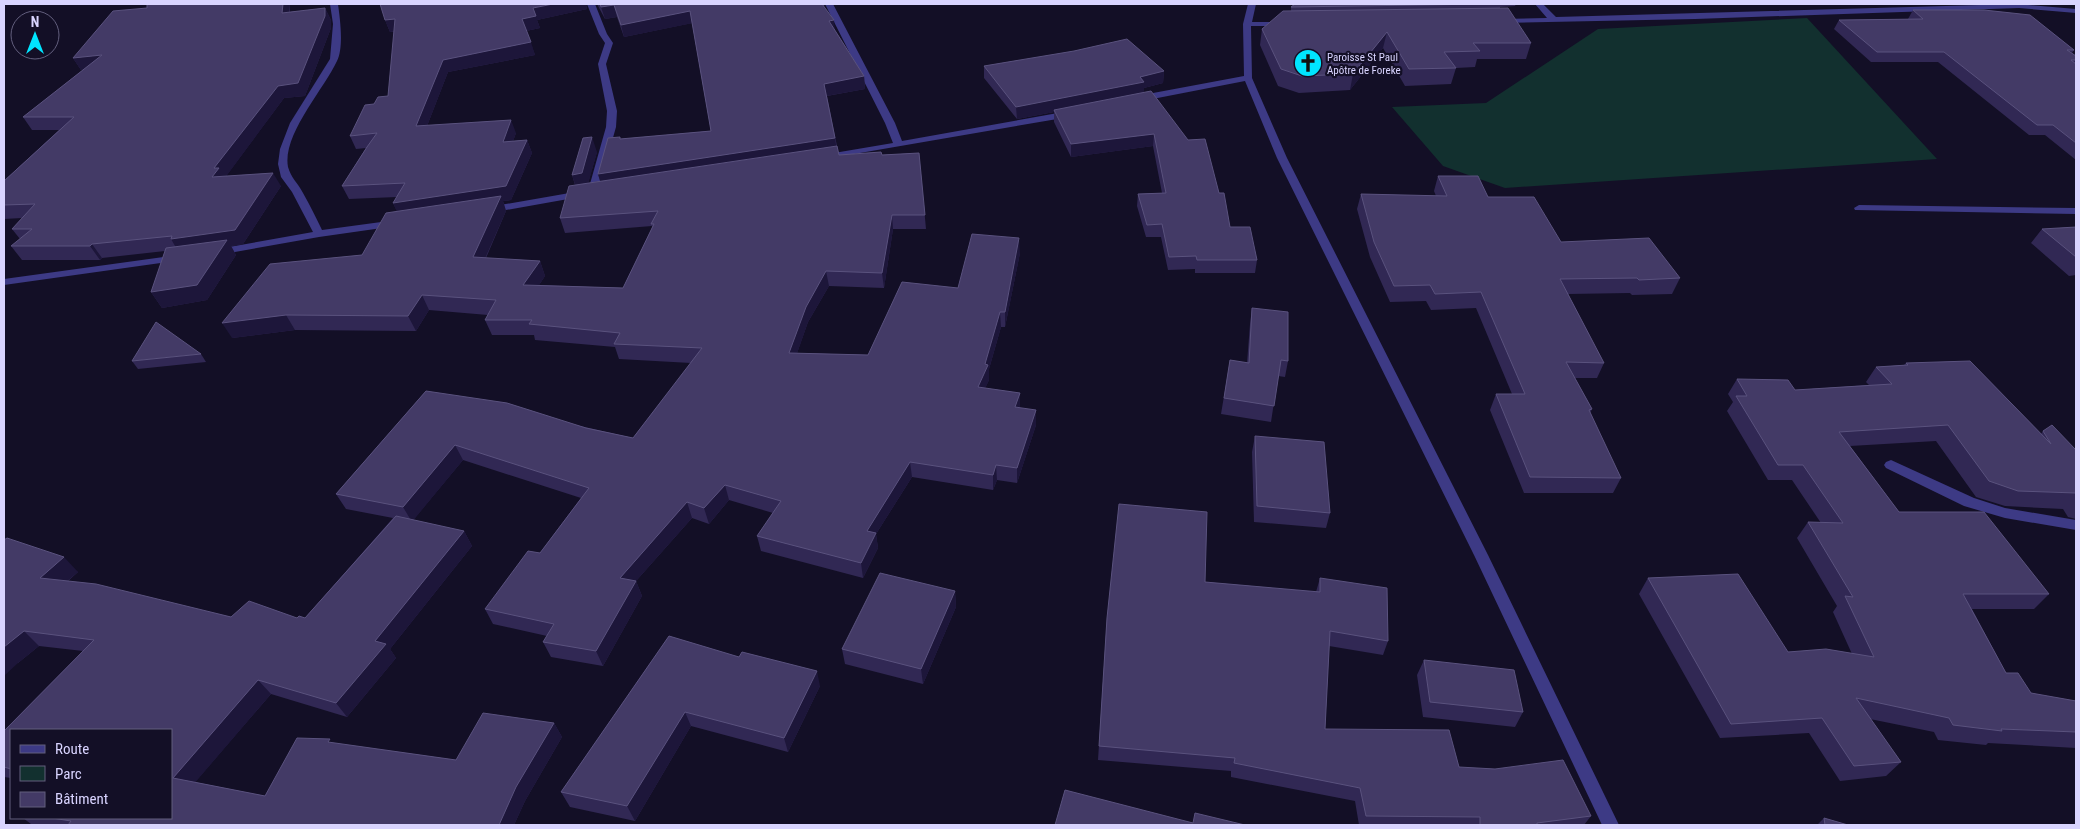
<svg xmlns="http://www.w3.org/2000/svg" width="2080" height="829" viewBox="0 0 2080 829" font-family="'Roboto Condensed',sans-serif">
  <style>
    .green { fill: #12302f }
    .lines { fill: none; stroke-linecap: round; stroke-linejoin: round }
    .minor { fill: #3d3a85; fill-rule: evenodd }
    .wall { fill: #312854 }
    .shaded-wall { fill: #1d163a }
    .building { fill: #433a66; stroke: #5a527e }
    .labels { text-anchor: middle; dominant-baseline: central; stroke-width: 4.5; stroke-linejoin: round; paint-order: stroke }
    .far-poi-label { font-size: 11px; fill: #d9d4ff; stroke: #130f26; text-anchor: start }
  </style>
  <rect width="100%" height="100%" fill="#130f26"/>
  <!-- green -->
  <path class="green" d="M1807,18L1937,159L1505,188L1443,166L1392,107L1486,103L1598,29Z"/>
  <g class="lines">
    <!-- minor -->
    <path class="minor" d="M330,4H338C340,19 344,47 337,61C324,89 282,135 288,167C291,178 298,183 303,193C310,205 316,218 322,230L396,220L401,223L396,226L319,237L218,255L214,254L213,252L214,250L218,249L313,232L292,192L281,177L278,164L280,149L290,123L330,59L333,24Z
      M587,4H595L607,34L613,43L606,64L617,111L616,127L598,191L593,194L588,191L606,127L607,111L598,64L605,43L599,34Z
      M825,4H833L895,123L902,141L1069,111L1074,114L1069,117L825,159V155L828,154L893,143L885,123Z
      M1248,4H1256L1252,22H1285L1289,24L1285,26H1251L1252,78L1287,158L1488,555L1619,825H1602L1474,555L1277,158L1245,81L1137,102L1133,99L1137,96L1244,76L1243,24Z
      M1535,4H1543L1556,17L2016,4L2076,9V13L2019,8L1695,19L1500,23L1496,21L1500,19L1547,18Z
      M581,191L585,192V196L489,213L484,210L489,207Z
      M1859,205L2076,208V214L1855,210L1854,208Z
      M178,255L183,258L182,260L4,285V279Z
      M1891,460L1974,498L2005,508L2076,520V530L2005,518L1964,506L1886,468L1884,465L1886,462Z"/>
  </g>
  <!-- wall -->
  <path class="wall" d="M147,4H290V12L325,8L331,20V28L305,96L284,98L226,176L281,186L243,244L231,246L236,255L207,300L162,308L151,292L165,251L102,258L100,260H22L11,246L20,239L12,229L22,218L4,219V181L59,130H32L23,117L83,70H81L73,58L147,8Z
    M586,4L587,9L537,20L540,28L526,31L535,55L448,72L427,126L516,133L513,141L527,140L532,153L511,200L503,201L506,211L486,258L540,261L545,276L539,285L623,288L652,228V226L565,233L560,218L575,185L572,175L597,152L588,183L600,181L598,174L621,139L711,131L692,23L624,37L617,17L605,19L597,4H825L824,6L835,32L864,76L865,89L827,96L837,146L839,155H882L919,153L926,229H893L884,288L829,286L808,322L797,353L868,355L958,288L1020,253L1005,327H1001L989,369V380L985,388L1020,393V408L1036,410V425L1017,483L997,480L993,490L912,477L876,534L878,548L863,578L761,551L757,536L773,513L729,500L709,524L692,518L636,581L642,596L603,666L551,657L543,642L547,636L493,624L485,609L540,553L581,498L463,460L413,520L464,531L472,546L390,649L396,658L347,717L271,694L195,782L265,796L333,743L456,760L554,723L562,737L525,801L514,825H39L31,824L23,818H171L11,730V778L4,777V731L83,651L39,646L18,663L4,540L78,572L68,581L231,617L305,618L393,518L346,509L336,494L426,391L633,438L691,363L619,359L615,347L535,340L534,335H492L485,320L488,315L429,310L416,331L295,330L232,338L362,255L397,211L393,203L397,197L349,199L342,186L366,148L356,149L350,136L374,104L388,96L394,32H390L385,20Z
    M1295,4H1516L1515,6L1500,7V9L1531,43L1526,59H1477L1475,67L1456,68L1451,84L1405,86L1383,48L1350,90L1299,93L1278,86L1260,45L1262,29L1291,11V7Z
    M1913,10L2074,50L2072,53L2076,56V160L2045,135H2029L1938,62H1871L1834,29L1839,20L1908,19Z
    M984,66L1164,71L1163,83L1144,88V92L1219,193L1230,227L1257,260L1255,273H1195V269L1168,270L1161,237H1146L1137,206L1138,194L1162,193L1153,146L1071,157L1054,122V112L1017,119L984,78Z
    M1438,176L1488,197L1561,242L1680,278L1672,294L1632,295L1630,293L1568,294L1604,363L1597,378H1575L1592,409L1590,413L1621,478L1613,493H1524L1490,410L1496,394H1512L1476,308L1431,310L1426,301L1390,302L1370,257L1357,209L1361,194L1436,196L1434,191Z
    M2076,227V275L2069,276L2031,243L2042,229Z
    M1252,308L1288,361L1285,377L1278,376L1271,422L1221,414L1230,360L1247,363L1250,324Z
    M201,354L206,362L138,369L132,361Z
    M1906,363L2041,434L2043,431L2076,450V519L2068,517L2063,509L2005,506L1976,497L1936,441L1850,446L1899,512L2049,594L2034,609H1972L2006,673L2031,693L2076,701V748L1988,743L1986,745L1938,740L1934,732L1870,719L1901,762L1886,776L1840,781L1809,733L1720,738L1639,594L1648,578L1788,652L1852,654L1833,612L1837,606L1797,538L1808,522L1821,523L1792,480H1768L1727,411L1733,402L1728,394L1737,379L1795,390L1869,385L1866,382L1876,367L1904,365Z
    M1255,436L1330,513L1326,528L1254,522L1252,452Z
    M1320,578L1388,641L1383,655L1329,646L1325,729L1459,767L1591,816L1584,825H1359L1355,801L1231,777V771L1098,760L1107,618L1205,582L1316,592Z
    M955,591L956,607L923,684L845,664L842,649Z
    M669,636L820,686L788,752L691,726L635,821L570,807L561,792Z
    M1424,660L1523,712L1515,727L1423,717L1417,675Z
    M1824,818L1848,825H1817Z"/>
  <!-- shaded-wall -->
  <path class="shaded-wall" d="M283,4H290L288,25L282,13Z
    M553,4H586L587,9L537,20L540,28L526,31L522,19L533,8Z
    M614,5L617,17L605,19L601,7Z
    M325,8L331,20V28L305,96L284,98L225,178L212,177L214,168Z
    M690,11L693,23L624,37L621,25Z
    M395,19L400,31L390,32L385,20Z
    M834,20L835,32L829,21Z
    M1387,32L1383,48L1350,90L1353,74Z
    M531,42L535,55L448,72L422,139L416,126L443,60Z
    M102,55L110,68L81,70L73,58Z
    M1164,71L1163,83L1144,88V94L1054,110V112L1017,119L1016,107Z
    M864,76L865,89L826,96L824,84Z
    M511,120L516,133L508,155L503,142Z
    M1154,134L1153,146L1071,157V144Z
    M592,137L597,152L587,188L577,190L572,175Z
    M835,138L837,151L602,187L598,174Z
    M527,140L532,153L511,200L503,201L506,211L479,272L399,216L393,203Z
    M273,173L281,186L243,244L231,246L236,255L207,300L162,308L151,292L179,253L171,239Z
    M892,215L893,229L884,288L882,273Z
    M1019,238L1020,253L1005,327V312Z
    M92,244L102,258L100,260L90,246Z
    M540,261L545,276L529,300L523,285Z
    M826,271L829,286L808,322L792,368L789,353L806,307Z
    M422,295L429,310L416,331L408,316Z
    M1000,312L1001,327L989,369V380L979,402L978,387Z
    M286,315L295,330L232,338L222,323Z
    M1020,393V408L1015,407Z
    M1036,410V425L1017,483V468Z
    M455,445L463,460L412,522L403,507Z
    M910,462L912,477L876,534L878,548L863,578L861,563L867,531Z
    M996,465L997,480L993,490V475Z
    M725,485L729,500L709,524L704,508Z
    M687,502L692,518L636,581L642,596L603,666L596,651L620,578Z
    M464,531L472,546L390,649L396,658L347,717L336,703L375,641Z
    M64,557L78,572L54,592L40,578Z
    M955,591L956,607L923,684L921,669Z
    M24,631L39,646L18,663L4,676V647Z
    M817,671L820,686L788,752L784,738Z
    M258,680L271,694L187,792L173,778Z
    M685,712L691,726L635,821L627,806Z
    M554,723L562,737L525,801L514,825H499L516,787Z"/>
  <!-- building -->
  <path class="building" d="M147,4H283L282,13L325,8V16L298,83L278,86L214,168H219L212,177L273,173L235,230L171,239L172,236L92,244L90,246H11L32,229H12L35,204L4,205V181L74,117H23L102,55L73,58L113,11L147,8Z
    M380,4H553L533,8L536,16L522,19L531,42L443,60L416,126L511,120L503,142L527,140L506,186L393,203L405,183L342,186L367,147L377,133L350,136L365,105L374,104L378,97L388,96L395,19L385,20Z
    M600,4H822L834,20L829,21L864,76L824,84L835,138L598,174L608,138L620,137V139L711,131L690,11L621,25L614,5L601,7Z
    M1295,4H1485L1291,7Z
    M1508,8L1531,43H1473L1480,51L1444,52L1456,68L1409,69L1387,32L1353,74L1302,76L1281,69L1262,29L1283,11Z
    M1913,10H1984L2030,15L2074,50H2067L2076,56V60H2071L2076,64V76H2075L2076,77V143L2053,125H2037L1944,52H1877L1839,20L1923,19Z
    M1127,39L1164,71L1140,77L1144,82L1016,107L984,66L1074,51Z
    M1151,91L1188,140L1205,139L1219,193H1224L1230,227H1250L1257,260H1197L1196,256L1169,257L1162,224L1147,225L1138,194L1166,193L1154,134L1071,144L1054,110Z
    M592,137L582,173L572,175L583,138Z
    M837,146L839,155L881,152L882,155L919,153L925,215H892L882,273L826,271L806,307L789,353L868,355L902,282L958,288L972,234L1019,238L1005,312H1000L985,364L988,365L978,387L1020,393L1015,407L1036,410L1017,468L996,465L993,475L910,462L867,531L876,533L861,563L757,536L781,501L725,485L704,508L687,502L620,578L636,581L596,651L543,642L554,624L485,609L528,551L540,553L589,488L455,445L403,507L336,494L426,391L507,403L586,428L633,438L702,348L614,344L620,333L529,324L532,320H485L496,300L422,295L408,316L286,315L222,323L270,264L362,255L386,213L501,196L473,257L540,261L523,285L623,288L654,224H651L658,211L560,218L569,186Z
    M1438,176H1478L1488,197H1534L1561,242L1649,238L1680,278L1639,280L1637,278L1560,279L1604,363L1566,362L1592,409L1589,410L1621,478L1530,477L1496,394H1525L1481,292L1435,294L1430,285L1394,286L1374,242L1361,194L1447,196Z
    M2076,227V257L2042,229Z
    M227,240L197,285L151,292L166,248Z
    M1252,308L1288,312V361L1281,360L1274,406L1224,398L1230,360L1249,363Z
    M156,322L201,354L132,361Z
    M1970,361L2051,444L2043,431L2052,425L2076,450V493L2018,491L1989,481L1948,425L1839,432L1899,512H1984L2049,594H1963L2006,673H2018L2031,693L2076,701V732L2001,729L2002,731L1953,725L1949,718L1856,698L1901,762L1854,766L1822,718L1731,724L1648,578L1738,574L1788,652L1826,649L1874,657L1845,596L1853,597L1808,522L1843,523L1803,465H1778L1736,396H1747L1737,379L1788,380L1795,390L1892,384L1876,367L1908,365L1906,363Z
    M1255,436L1324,442L1330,513L1257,506Z
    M1119,504L1207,512L1205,582L1320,592V578L1387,588L1388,641L1330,631L1325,729L1449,730L1459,767L1495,769L1563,760L1591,816L1537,823V825H1480V817L1366,816L1360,788L1234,763L1235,758L1099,746L1107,618Z
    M396,516L464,531L375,641L386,644L336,703L258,680L173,778L265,796L297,738L330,739L328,742L456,760L483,713L554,723L516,787L499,825H68L71,821L52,818H171V730H11V769L4,767V731L94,640L24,631L4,647V540L7,538L64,557L40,578L96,584L231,617L249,601L297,618L299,616L305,618Z
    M880,573L955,591L921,669L842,649Z
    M669,636L739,657L742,652L817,671L784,738L685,712L627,806L561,792Z
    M1424,660L1514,670L1523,712L1430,702Z
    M1065,790L1193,823L1195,813L1245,825H1055Z
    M1824,818L1848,825H1825Z"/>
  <!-- icons -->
  <defs>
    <symbol id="church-disc" viewBox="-11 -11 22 22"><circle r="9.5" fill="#00e5ff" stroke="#130f26"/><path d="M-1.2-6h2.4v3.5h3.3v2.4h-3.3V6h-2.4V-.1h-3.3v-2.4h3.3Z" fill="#111"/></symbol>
  </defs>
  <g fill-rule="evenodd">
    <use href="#church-disc" x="1292" y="47" width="32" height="32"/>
  </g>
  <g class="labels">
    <!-- far-poi labels -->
    <g class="far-poi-label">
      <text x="1327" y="57">Paroisse St Paul<tspan x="1327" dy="13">Apôtre de Foreke</tspan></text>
    </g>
  </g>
  <!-- border -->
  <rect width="2080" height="829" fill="none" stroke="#d9d4ff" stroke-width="10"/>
  <!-- legend -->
  <rect x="10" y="729" width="162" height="90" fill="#130f26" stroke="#625e7d"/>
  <rect x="20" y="745" width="25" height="8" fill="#3d3a85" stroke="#625e7d"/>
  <text x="55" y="754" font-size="15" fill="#d9d4ff">Route</text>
  <rect x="20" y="766" width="25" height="15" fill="#12302f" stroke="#625e7d"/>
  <text x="55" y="779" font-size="15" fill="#d9d4ff">Parc</text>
  <rect x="20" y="792" width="25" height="15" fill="#433a66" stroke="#625e7d"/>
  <text x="55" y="804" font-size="15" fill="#d9d4ff">Bâtiment</text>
  <!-- north arrow -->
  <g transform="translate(35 35)"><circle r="24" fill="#130f26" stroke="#625e7d"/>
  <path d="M0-4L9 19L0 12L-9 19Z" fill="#00e5ff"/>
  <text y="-8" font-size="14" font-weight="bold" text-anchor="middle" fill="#d9d4ff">N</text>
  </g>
</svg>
